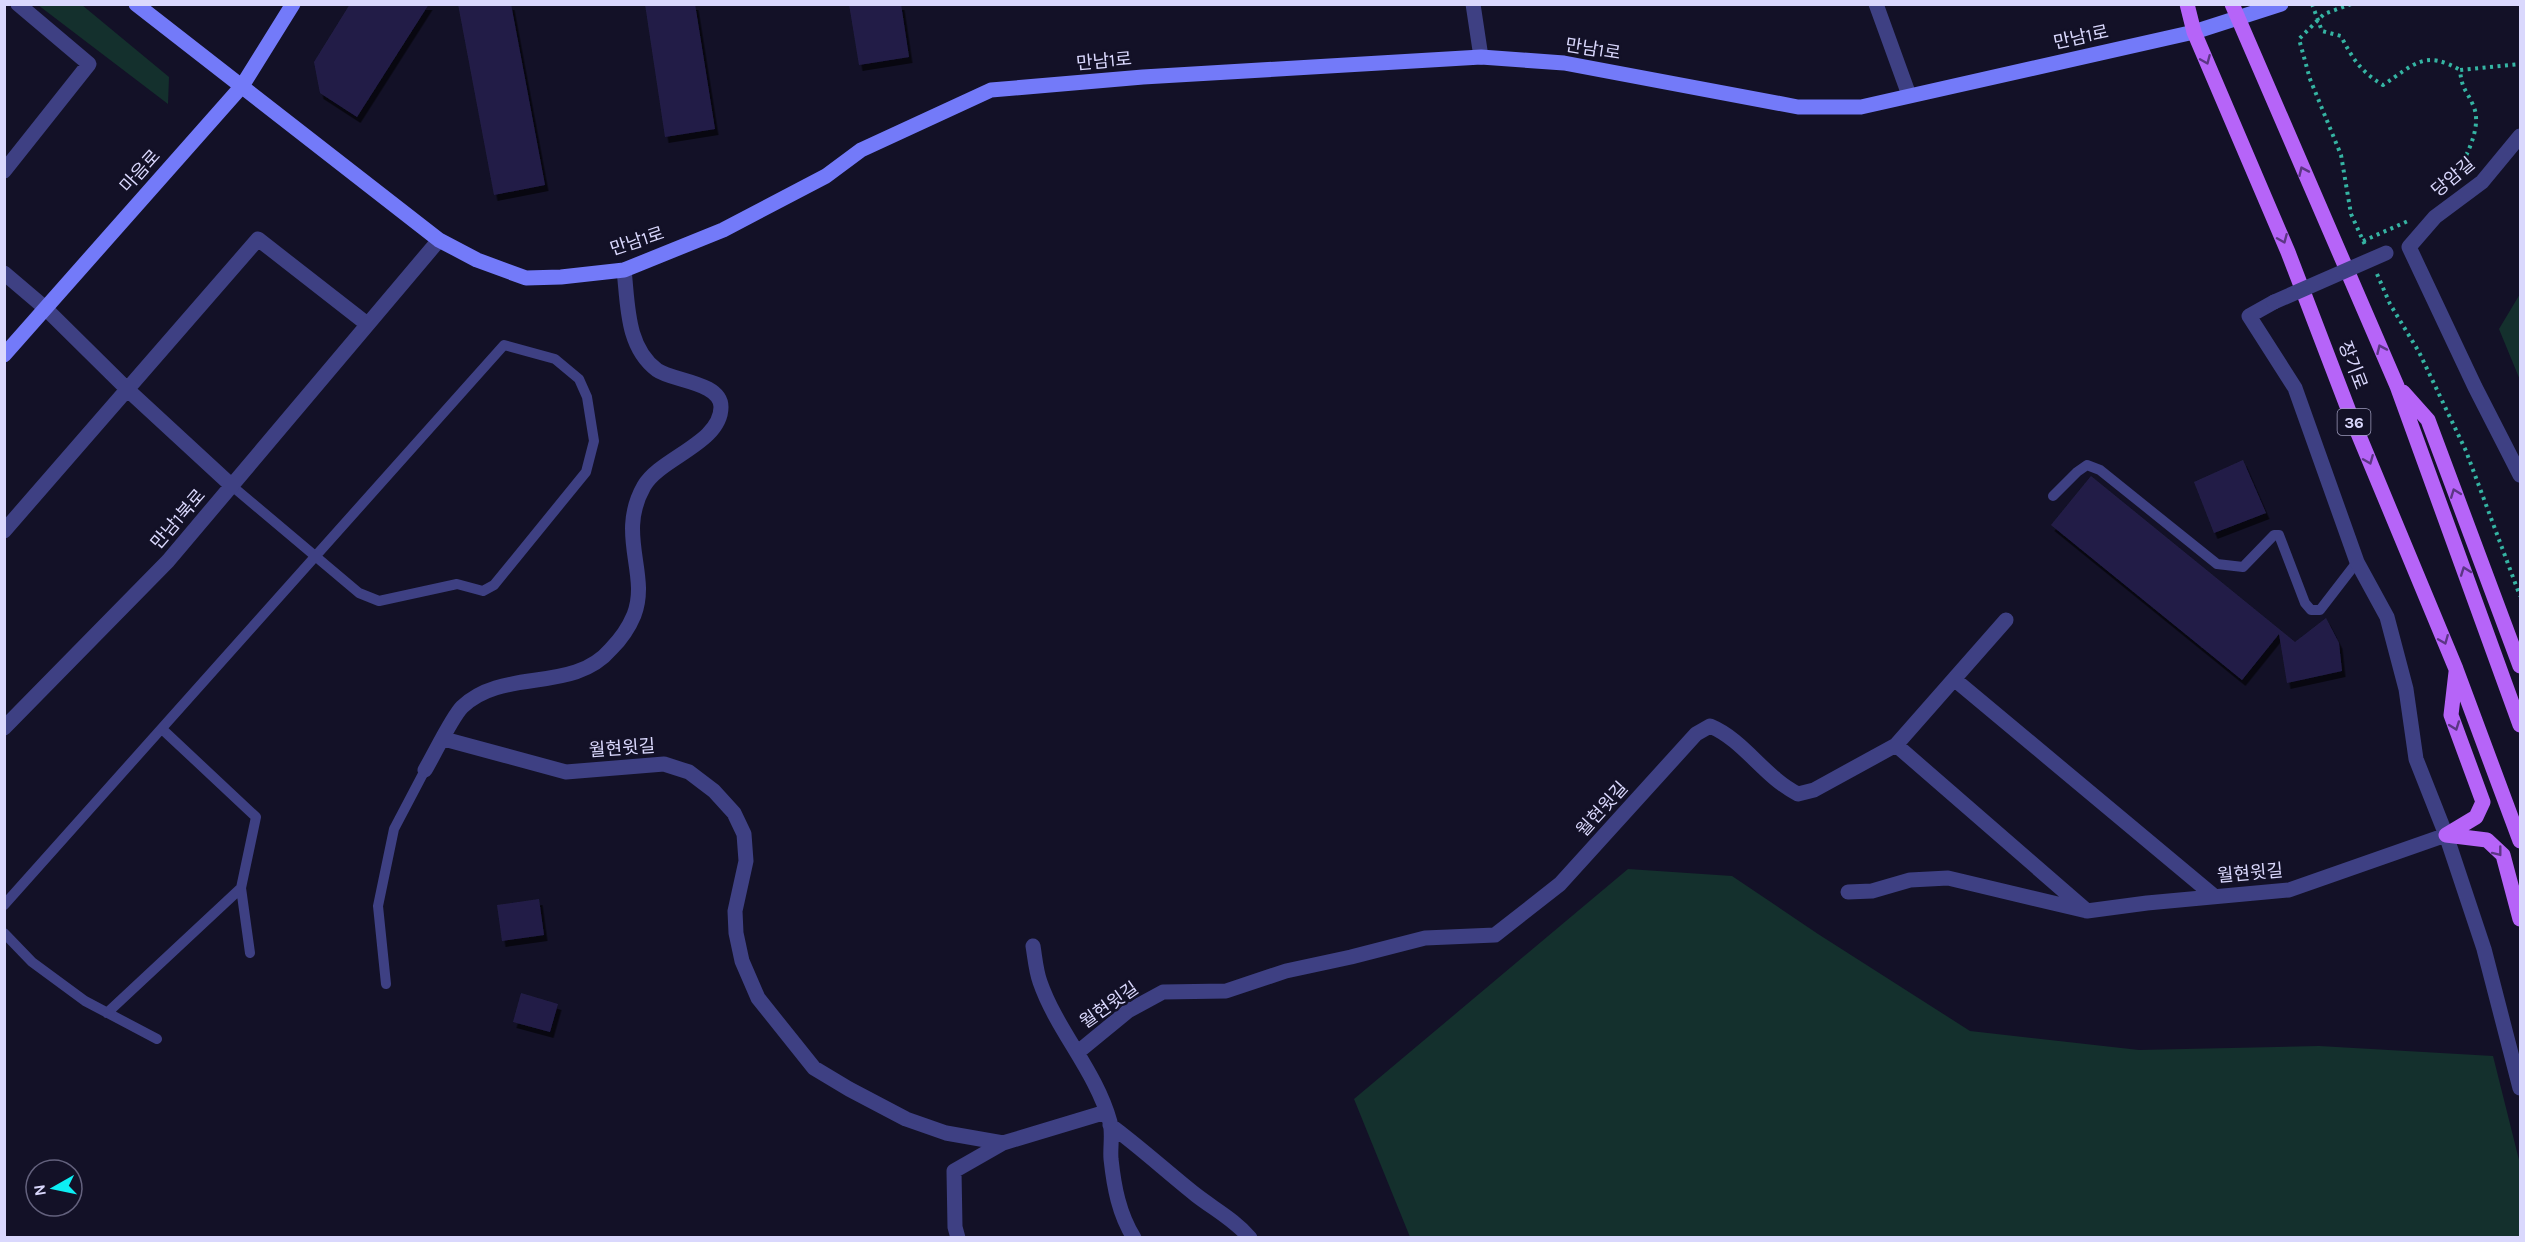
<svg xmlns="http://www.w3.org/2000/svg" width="2525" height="1242" viewBox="0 0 2525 1242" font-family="Karla,'Noto Sans KR',sans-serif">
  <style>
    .green { fill: #14302d }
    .building { fill: #231e47; filter: url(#shadow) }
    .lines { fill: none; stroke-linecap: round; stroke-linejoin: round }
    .path { stroke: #35b4a3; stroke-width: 4; stroke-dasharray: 3 4.5; stroke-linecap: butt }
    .lane { stroke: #3e4083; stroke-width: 10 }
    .street { stroke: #3e4083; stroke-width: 15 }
    .secondary { stroke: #737af9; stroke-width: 15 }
    .primary { stroke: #b664f8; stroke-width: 15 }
    .street-bridge { stroke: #3e4083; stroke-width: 15 }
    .oneway { stroke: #5c3685 }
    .labels { text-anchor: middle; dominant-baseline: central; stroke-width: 5; stroke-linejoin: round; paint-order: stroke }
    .shield { fill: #131127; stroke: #9e9cbd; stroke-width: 1.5 }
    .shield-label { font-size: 16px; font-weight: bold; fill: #dad8fd }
    .street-label { font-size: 18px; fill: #dad8fd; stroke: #131127 }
  </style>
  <defs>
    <filter id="shadow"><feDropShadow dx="3.5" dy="6" stdDeviation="0" flood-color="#0009"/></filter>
  </defs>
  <rect width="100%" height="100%" fill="#131127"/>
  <!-- green -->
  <path class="green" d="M38,5H82L169,77L168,104Z
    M2520,294V380L2499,329Z
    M1628,869L1732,876L1818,934L1970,1031L2139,1050L2319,1046L2493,1056L2520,1164V1237H1410L1354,1099Z"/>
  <!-- building -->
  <path class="building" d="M350,4H429L357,117L320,93L314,62Z
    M458,4H511L545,185L494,195Z
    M645,4H695L715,129L665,137Z
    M849,4H901L909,57L859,65Z
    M2243,460L2266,513L2214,533L2194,482Z
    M2091,476L2295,642L2326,618L2339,643L2342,671L2287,683L2279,634L2242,680L2051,525Z
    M539,899L544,935L502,941L497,905Z
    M521,993L558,1004L550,1032L513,1022Z"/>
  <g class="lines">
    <!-- path -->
    <path class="path" d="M2312,4L2322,31L2341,36C2352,58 2361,72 2383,85C2414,65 2424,49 2460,70
      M2351,4L2324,14L2299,39L2310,79L2341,155L2351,214L2365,245
      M2453,182C2463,161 2484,128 2473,105C2466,89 2462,90 2460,70L2520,64
      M2363,241L2408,221
      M2377,274L2390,304L2419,352L2466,451L2520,596"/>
    <!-- lane -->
    <path class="lane" d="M2053,496L2077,472L2087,465L2100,470L2217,564L2243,567L2274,535H2279L2305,603L2311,610H2320L2357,562
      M162,729L256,817L241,888L250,953
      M4,905C171,718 338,531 504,345L555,359L579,379L587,397L594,441L586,472L494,585L483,591L457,584L379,601L359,593L232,486
      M4,933L32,962L85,1001L157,1039
      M386,984L378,906L394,829L425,770
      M107,1013L241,888"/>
    <!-- street -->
    <path class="street" d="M1473,4L1481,57
      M1876,4L1909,95
      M4,171L89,64L18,4
      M2409,247L2475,387L2520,475
      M2409,247L2435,217L2482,182L2520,136
      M4,273L44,307L129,391L232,486
      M2274,302L2249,316L2295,388L2357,562L2387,617L2406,689L2416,759L2446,835L2484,949L2520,1088
      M4,531L258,239L367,324
      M1954,679L2214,896
      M4,728L168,561L439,240
      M444,739L566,772L664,764L689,772L714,791L734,813L744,834L746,861L735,911L736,933L742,961L758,998L814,1068L849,1089L906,1119L946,1133L1003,1143L1106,1112
      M1896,745L2006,620
      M425,770C434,755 452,717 462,707C503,667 573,694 611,649C620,640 629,627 634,615C650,574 616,535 644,486C660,458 721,443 721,407C721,382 672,381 657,370C626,347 628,304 624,270
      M1848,892L1872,891L1910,880L1948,878L2087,911L2147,903L2289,890L2446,835
      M1033,946C1035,958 1036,971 1040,982C1057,1031 1096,1071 1110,1122C1113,1134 1110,1147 1111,1159C1114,1187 1119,1214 1134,1238
      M1078,1052L1128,1011L1163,992L1226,991L1286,971L1351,957L1425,938L1495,935L1560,884L1696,734L1710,726C1744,740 1764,777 1798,794L1814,790L1896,745L2087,911
      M1110,1125C1140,1147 1167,1172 1196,1195C1214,1209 1235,1220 1250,1238
      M958,1238L955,1227L954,1171L1003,1143"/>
    <!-- secondary -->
    <path class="secondary" d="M136,4L439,240L477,260L526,278L561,277L624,270L723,230L826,176L861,150L991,90L1143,77L1481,57L1564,63L1798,107H1861L2194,32L2281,4
      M4,355L242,86L293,4"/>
    <!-- primary -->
    <path class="primary" d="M2187,4L2194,32L2288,252L2350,414L2456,669L2520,841
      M2232,4L2397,386L2520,725
      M2403,392L2428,420L2520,666
      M2446,835L2476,817L2483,802L2451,715L2456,672
      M2446,835L2487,840L2503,855L2520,919"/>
    <!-- street-bridge -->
    <path class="street-bridge" d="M2274,302L2386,253"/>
  </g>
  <!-- one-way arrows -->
  <defs><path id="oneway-chevron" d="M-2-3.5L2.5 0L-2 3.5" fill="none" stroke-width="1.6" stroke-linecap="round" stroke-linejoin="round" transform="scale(1.5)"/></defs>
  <g class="oneway">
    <use href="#oneway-chevron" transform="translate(2206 60) rotate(67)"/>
    <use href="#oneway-chevron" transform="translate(2303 171) rotate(-114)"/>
    <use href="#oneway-chevron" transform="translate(2283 239) rotate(67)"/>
    <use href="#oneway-chevron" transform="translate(2381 349) rotate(-114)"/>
    <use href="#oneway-chevron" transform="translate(2369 460) rotate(68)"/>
    <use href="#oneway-chevron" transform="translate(2455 493) rotate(-111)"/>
    <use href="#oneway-chevron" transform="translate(2465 571) rotate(-110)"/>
    <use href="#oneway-chevron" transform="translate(2444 640) rotate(68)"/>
    <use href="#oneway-chevron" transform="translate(2455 726) rotate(70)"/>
    <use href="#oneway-chevron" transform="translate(2498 852) rotate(52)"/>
  </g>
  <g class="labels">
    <!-- shield labels -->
    <rect class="shield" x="2337.5" y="409" width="33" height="26" rx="4.5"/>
    <g class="shield-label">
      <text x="2354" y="422">36</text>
    </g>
    <!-- street labels -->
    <g class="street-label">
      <text transform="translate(2081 37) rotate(-12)">만남1로</text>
      <text transform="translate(1593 49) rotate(9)">만남1로</text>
      <text transform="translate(1104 61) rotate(-5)">만남1로</text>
      <text transform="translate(140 171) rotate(-48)">마음로</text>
      <text transform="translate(2453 177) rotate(-40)">당암길</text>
      <text transform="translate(637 241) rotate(-18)">만남1로</text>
      <text transform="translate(2353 365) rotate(69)">장기로</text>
      <text transform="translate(178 519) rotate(-49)">만남1북로</text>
      <text transform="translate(622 748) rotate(-4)">월현윗길</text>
      <text transform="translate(1602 809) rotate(-48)">월현윗길</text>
      <text transform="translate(2250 873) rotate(-5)">월현윗길</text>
      <text transform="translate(1109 1005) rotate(-35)">월현윗길</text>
    </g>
  </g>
  <!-- border -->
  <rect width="2525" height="1242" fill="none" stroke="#dad8fd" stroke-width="12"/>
  <!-- north arrow -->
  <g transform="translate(54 1188) rotate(261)"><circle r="28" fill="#131127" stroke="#63617d" stroke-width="1.5"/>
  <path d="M0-4.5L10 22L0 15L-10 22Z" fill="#0deef4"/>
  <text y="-9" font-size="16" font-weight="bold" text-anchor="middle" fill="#dad8fd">N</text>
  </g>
</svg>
